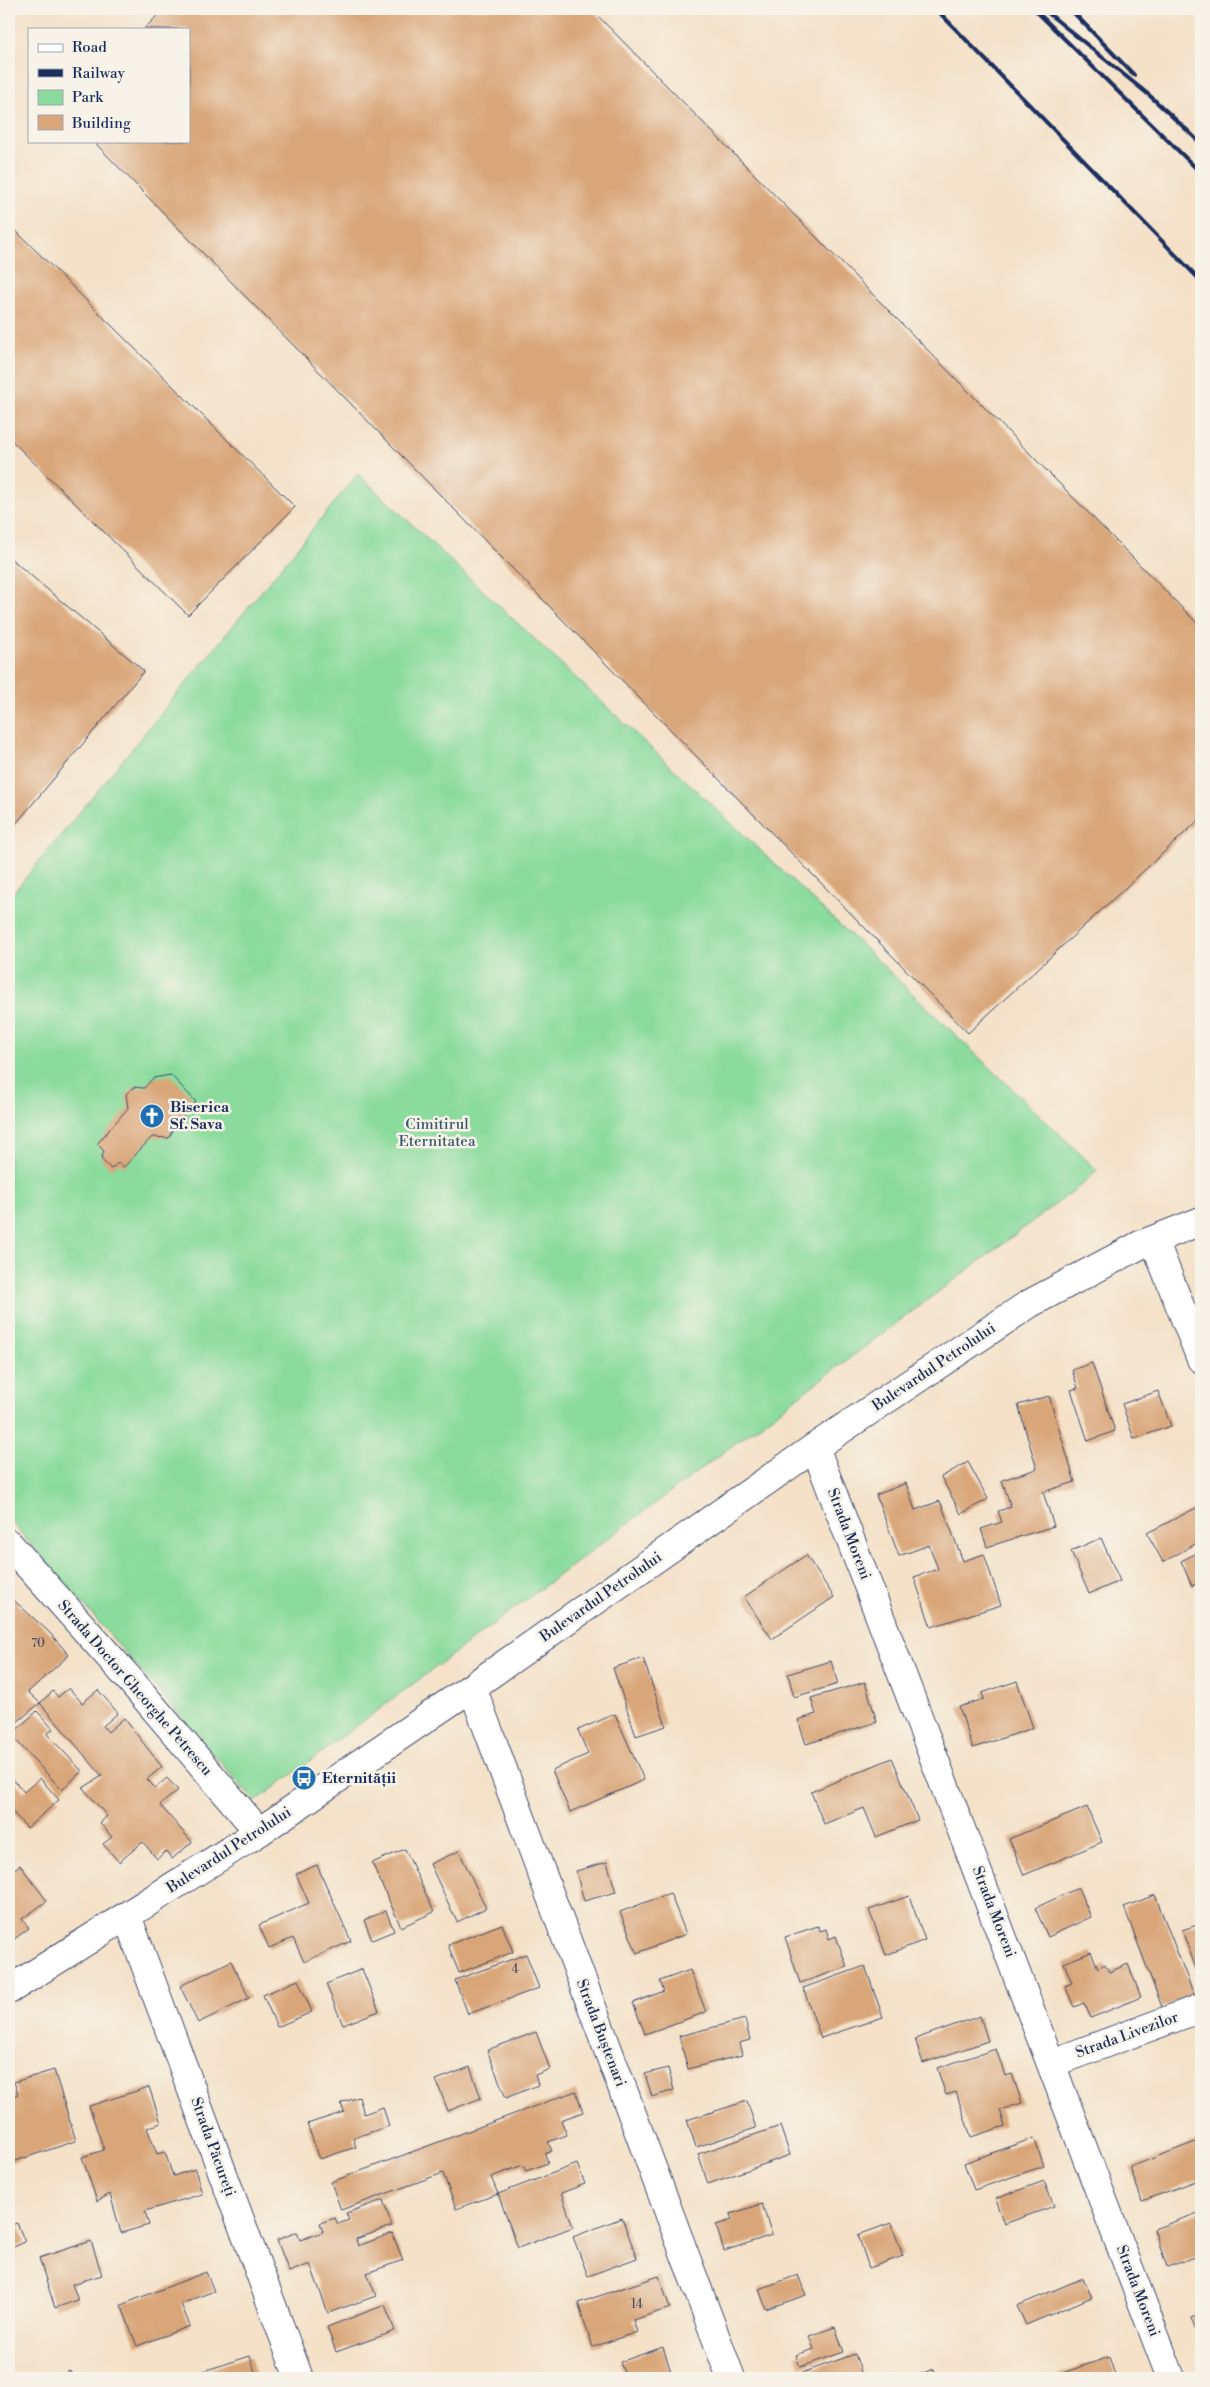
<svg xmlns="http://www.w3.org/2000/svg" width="1210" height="2387" viewBox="0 0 1210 2387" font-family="'Libre Bodoni',serif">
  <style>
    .green { fill: #8adb9c; stroke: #52857d }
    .building { fill: #d9a679 }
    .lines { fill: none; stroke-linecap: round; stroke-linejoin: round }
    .minor-casing { stroke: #3c4a6e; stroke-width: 30 }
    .minor { stroke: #fff; stroke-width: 28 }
    .rail { stroke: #1b2f5e; stroke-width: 4 }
    .labels { text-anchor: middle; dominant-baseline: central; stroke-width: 5; stroke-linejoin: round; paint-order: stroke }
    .number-label { font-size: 12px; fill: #4a4d65 }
    .poi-label { font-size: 15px; font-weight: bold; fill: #1b2f5e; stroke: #f7f3e8; text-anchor: start }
    .park-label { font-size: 15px; fill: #375a6e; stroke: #f7f3e8 }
    .street-label { font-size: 15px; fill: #1b2f5e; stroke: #f7f3e8 }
  </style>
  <rect width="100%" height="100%" fill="#f7f3e8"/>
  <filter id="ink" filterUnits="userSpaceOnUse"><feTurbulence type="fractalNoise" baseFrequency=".02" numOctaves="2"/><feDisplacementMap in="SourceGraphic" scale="10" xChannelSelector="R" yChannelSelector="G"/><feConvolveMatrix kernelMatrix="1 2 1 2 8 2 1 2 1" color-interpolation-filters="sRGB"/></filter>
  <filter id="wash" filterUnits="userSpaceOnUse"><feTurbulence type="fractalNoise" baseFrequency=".0096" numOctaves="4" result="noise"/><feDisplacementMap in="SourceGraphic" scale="20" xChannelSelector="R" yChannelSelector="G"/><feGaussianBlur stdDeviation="1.12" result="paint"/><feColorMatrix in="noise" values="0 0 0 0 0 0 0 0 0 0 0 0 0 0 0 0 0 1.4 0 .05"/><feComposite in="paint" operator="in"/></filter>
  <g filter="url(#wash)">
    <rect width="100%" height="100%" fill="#f4e1c7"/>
    <!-- green -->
    <path class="green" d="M358,474L871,954L1097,1170L1084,1183L255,1802L9,1519V898Z"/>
    <g id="blocks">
      <!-- building -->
      <path class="building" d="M164,9H591L1201,627V818L968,1033L93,141H189V29H144Z
        M9,224L295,507L188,615L9,438Z
        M9,557L144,671L9,832Z
        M171,1075L196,1102L175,1125L169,1138L152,1137L124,1167L118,1163L111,1169L101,1159L104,1151L97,1144L128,1108L126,1094L134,1087L144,1088L153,1078Z
        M1092,1363L1115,1431L1088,1441L1071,1390L1078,1388L1072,1370Z
        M1158,1391L1171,1426L1134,1439L1122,1404Z
        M1049,1396L1075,1482L1043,1492L1054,1526L987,1547L981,1529L1002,1522L998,1511L1011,1507L1002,1480L1037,1469L1018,1405Z
        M968,1462L988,1499L961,1514L941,1477Z
        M906,1483L915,1510L940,1501L963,1561L984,1554L1001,1605L931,1627L914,1577L938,1569L929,1545L899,1556L876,1495Z
        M1198,1507L1201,1514V1541L1163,1562L1147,1533Z
        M1101,1538L1120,1581L1089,1594L1071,1551Z
        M1201,1551V1581L1192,1586L1181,1561Z
        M806,1555L834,1597L772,1639L744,1597Z
        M9,1596L49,1632L69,1655L28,1692L40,1703L53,1691L58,1697L69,1688L82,1703L98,1690L118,1713L103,1726L108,1732L124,1718L162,1767L147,1779L155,1788L167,1778L178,1790L160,1805L192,1842L172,1859L166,1851L157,1859L143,1842L119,1862L103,1844L112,1837L100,1823L107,1816L83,1788L102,1776L40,1703L9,1729Z
        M643,1658L666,1726L636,1736L613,1668Z
        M831,1661L838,1684L794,1697L788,1674Z
        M1017,1681L1033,1728L973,1748L959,1707L984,1699L982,1693Z
        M865,1682L877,1722L806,1744L798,1720L816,1714L811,1698Z
        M37,1711L53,1729L47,1734L82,1771L62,1790L11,1735Z
        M615,1714L644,1780L570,1812L552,1770L588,1754L578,1730Z
        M892,1758L918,1820L876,1837L864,1808L824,1824L811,1792Z
        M9,1775L24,1792L40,1778L59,1800L27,1828L9,1808Z
        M1087,1807L1102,1842L1024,1875L1009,1839Z
        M405,1849L434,1912L401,1927L372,1863Z
        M459,1851L486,1908L457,1922L430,1864Z
        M607,1862L616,1892L584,1901L576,1871Z
        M20,1865L47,1901L22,1919L29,1928L9,1943V1873Z
        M317,1865L351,1941L304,1962L293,1938L269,1948L259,1925L309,1903L296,1874Z
        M1078,1888L1091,1917L1048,1937L1035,1908Z
        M670,1893L686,1934L637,1953L620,1912Z
        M1155,1895L1194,1995L1162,2007L1124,1907Z
        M909,1896L925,1940L886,1955L869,1910Z
        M386,1911L394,1931L372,1940L364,1920Z
        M502,1924L513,1952L459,1973L448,1945Z
        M1200,1924L1201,1976L1199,1977L1182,1930Z
        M818,1926L820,1931L826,1929L829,1939L836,1936L847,1967L800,1983L785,1937Z
        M1091,1952L1098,1968L1105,1964L1109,1972L1128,1964L1141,1997L1091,2018L1084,2003L1074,2007L1065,1986L1072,1983L1064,1963Z
        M526,1954L539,1988L468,2014L455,1980Z
        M231,1961L249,1998L198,2023L180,1986Z
        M865,1966L883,2017L821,2038L803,1988Z
        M362,1969L379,2011L343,2025L326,1984Z
        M690,1970L706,2012L645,2034L633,2003L664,1991L660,1981Z
        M298,1980L312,2012L277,2027L263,1995Z
        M980,2016L988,2041L923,2063L915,2039Z
        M745,2019L750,2040L739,2043L742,2055L688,2069L679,2036Z
        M536,2032L550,2069L535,2075L538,2085L506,2098L487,2050Z
        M996,2049L1005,2076L1012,2074L1022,2103L1000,2110L1005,2126L971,2137L956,2092L946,2095L937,2068Z
        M470,2067L481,2098L448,2111L436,2080Z
        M668,2068L674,2090L652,2097L645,2074Z
        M54,2070L76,2141L9,2163V2097L18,2094L14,2082Z
        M149,2087L161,2123L147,2128L157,2154L165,2152L173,2176L195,2169L202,2194L145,2211L149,2225L121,2233L110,2194L97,2201L82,2157L104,2150L89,2106Z
        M576,2091L583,2112L561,2120L567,2135L548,2142L552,2151L545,2154L548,2163L526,2171L523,2165L491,2177L498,2194L577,2164L585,2184L561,2193L573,2227L518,2248L498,2194L456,2209L443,2173L341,2210L331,2182Z
        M359,2097L364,2114L383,2107L389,2126L353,2138L356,2147L320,2159L307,2124L344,2112L341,2103Z
        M747,2101L756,2128L696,2147L687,2120Z
        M780,2126L790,2155L708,2184L698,2154Z
        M1034,2138L1044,2166L974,2190L964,2163Z
        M1198,2141L1201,2151V2179L1142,2201L1130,2167Z
        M1044,2181L1054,2206L1004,2224L995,2199Z
        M383,2200L392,2226L356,2239L358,2246L392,2233L403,2260L367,2273L376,2296L328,2313L310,2264L289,2272L277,2240L297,2232L300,2240L323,2232L320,2223L335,2218L338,2224L349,2220L346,2213Z
        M762,2204L772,2235L724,2251L716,2225L732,2220L730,2214Z
        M1201,2212V2255L1167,2267L1154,2229Z
        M622,2218L637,2258L588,2276L573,2237Z
        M17,2223L25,2242L9,2249V2226Z
        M891,2223L903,2256L869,2268L858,2235Z
        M91,2241L102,2275L72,2284L78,2300L55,2308L39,2258Z
        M206,2272L214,2291L181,2304L190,2326L137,2346L121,2305Z
        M798,2275L806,2295L766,2309L759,2289Z
        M659,2276L670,2308L633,2320L637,2332L593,2347L578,2303Z
        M1083,2278L1092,2297L1026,2325L1017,2306Z
        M385,2305L395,2331L336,2352L327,2327Z
        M1201,2314V2345L1191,2318Z
        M835,2327L844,2352L800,2367L796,2355L814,2349L809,2336Z
        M663,2347L673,2378H626L620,2362Z
        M855,2354L863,2378H788Z
        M250,2356L257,2378H182Z
        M1109,2357L1116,2378H1048Z
        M934,2369L937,2378H910Z
        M70,2371L73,2378H55Z"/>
    </g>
  </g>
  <g filter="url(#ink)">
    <use href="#blocks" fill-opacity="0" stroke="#3c4a6e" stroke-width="1"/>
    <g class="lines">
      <defs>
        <path id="minor" d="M1154,1240L1201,1359
          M815,1447L1171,2378
          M9,1544L131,1681L259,1832
          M472,1687L731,2378
          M127,1916L299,2378
          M9,1990L259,1832L472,1687L815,1447L1029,1304L1140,1245L1201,1221
          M1052,2063L1201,2008"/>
      </defs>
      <!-- minor casing -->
      <use href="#minor" class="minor-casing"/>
      <!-- minor -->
      <use href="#minor" class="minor"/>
      <!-- rail -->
      <path class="rail" d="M936,9L1201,281
        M1034,9L1201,173
        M1043,9L1149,95L1190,133
        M1070,9L1134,75
        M1186,129L1201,144"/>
    </g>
  </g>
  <!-- icons -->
  <defs>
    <symbol id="church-disc" viewBox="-11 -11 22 22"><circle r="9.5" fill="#1f6fb2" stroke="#f7f3e8"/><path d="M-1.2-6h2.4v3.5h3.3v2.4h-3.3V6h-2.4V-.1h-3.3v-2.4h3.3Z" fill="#fff"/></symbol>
    <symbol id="bus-disc" viewBox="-11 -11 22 22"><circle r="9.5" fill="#1f6fb2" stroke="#f7f3e8"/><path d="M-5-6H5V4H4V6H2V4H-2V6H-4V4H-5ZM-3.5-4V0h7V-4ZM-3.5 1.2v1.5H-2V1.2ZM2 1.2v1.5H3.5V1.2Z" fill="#fff"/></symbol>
  </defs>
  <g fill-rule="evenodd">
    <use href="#church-disc" x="138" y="1102" width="28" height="28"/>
    <use href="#bus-disc" x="290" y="1764" width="28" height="28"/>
  </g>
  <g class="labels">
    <!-- number labels -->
    <g class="number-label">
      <text x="38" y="1643">70</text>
      <text x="515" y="1969">4</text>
      <text x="637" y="2304">14</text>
    </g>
    <!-- poi labels -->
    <g class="poi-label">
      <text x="170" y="1107">Biserica<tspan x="170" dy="17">Sf. Sava</tspan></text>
      <text x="322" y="1778">Eternității</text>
    </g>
    <!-- park labels -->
    <g class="park-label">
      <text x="437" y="1124">Cimitirul<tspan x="437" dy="17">Eternitatea</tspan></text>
    </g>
    <!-- street labels -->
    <g class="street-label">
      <text transform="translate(934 1367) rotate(-34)">Bulevardul Petrolului</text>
      <text transform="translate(849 1534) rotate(69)">Strada Moreni</text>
      <text transform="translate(601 1597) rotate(-35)">Bulevardul Petrolului</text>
      <text transform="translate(135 1688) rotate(49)">Strada Doctor Gheorghe Petrescu</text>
      <text transform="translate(229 1850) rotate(-33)">Bulevardul Petrolului</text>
      <text transform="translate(994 1912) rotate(69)">Strada Moreni</text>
      <text transform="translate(601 2033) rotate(69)">Strada Buștenari</text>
      <text transform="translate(1127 2035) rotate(-20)">Strada Livezilor</text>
      <text transform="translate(213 2147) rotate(70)">Strada Păcureți</text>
      <text transform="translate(1138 2291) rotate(69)">Strada Moreni</text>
    </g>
  </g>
  <!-- margin -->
  <rect width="1210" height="2387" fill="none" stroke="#f7f3e8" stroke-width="30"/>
  <!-- legend -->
  <rect x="28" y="28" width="162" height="115" fill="#f7f3e8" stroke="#9fa5b1"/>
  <rect x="38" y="44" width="25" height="8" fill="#ffffff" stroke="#9fa5b1"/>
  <text x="72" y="52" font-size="15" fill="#1b2f5e">Road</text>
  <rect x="38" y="69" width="25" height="8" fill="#1b2f5e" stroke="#9fa5b1"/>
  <text x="72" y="78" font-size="15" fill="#1b2f5e">Railway</text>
  <rect x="38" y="90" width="25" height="15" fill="#8adb9c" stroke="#9fa5b1"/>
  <text x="72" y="102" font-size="15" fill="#1b2f5e">Park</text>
  <rect x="38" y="115" width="25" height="15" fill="#d9a679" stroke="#9fa5b1"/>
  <text x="72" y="128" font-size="15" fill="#1b2f5e">Building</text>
</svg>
